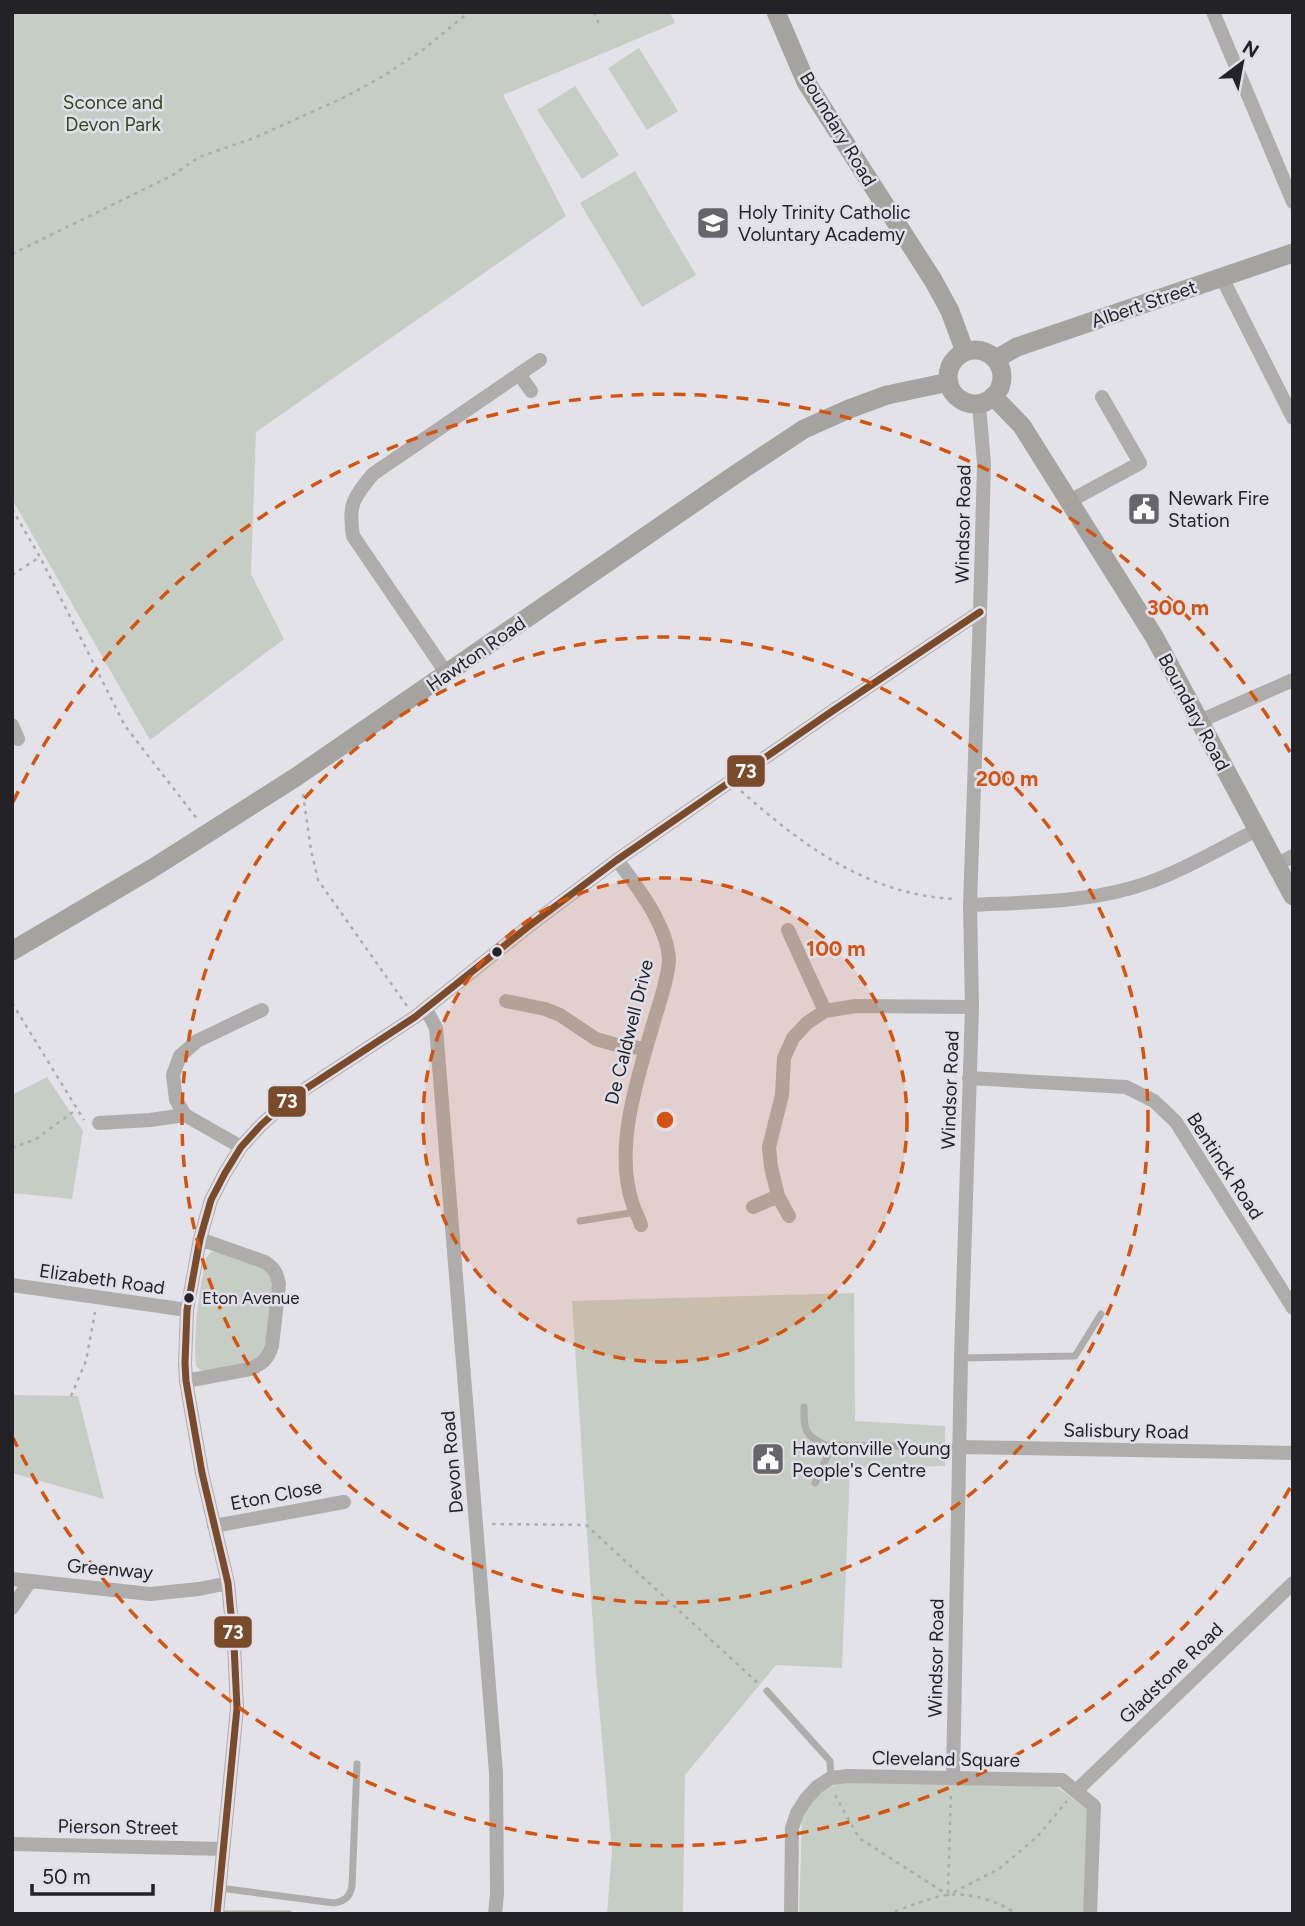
<svg xmlns="http://www.w3.org/2000/svg" width="1305" height="1926" viewBox="0 0 1305 1926" font-family="Figtree,sans-serif">
  <style>
    .green { fill: #c6cdc4 }
    .lines { fill: none; stroke-linecap: round; stroke-linejoin: round }
    .path { stroke: #adacac; stroke-width: 2.5; stroke-dasharray: 3.5 5; stroke-linecap: butt }
    .lane { stroke: #afadab; stroke-width: 7 }
    .street { stroke: #afadab; stroke-width: 14 }
    .secondary { stroke: #a5a3a0; stroke-width: 19 }
    .bus-1-casing { stroke: #e1e0ea; stroke-width: 12 }
    .bus-1 { stroke: #7a4b2a; stroke-width: 7 }
    .ring { fill: none; stroke: #d4540f; stroke-width: 3.5; stroke-dasharray: 12 9 }
    .bus-dot { fill: #232226; stroke: #e1e0ea; stroke-width: 2.5 }
    .labels { text-anchor: middle; dominant-baseline: central; stroke-width: 5; stroke-linejoin: round; paint-order: stroke }
    .bus-label { font-size: 17px; fill: #232226; stroke: #e1e0ea; text-anchor: start }
    .park-label { font-size: 19px; fill: #32481e; stroke: #e1e0ea }
    .street-label { font-size: 19px; fill: #232226; stroke: #e1e0ea }
    .poi-label { font-size: 19px; fill: #232226; stroke: #e1e0ea; text-anchor: start }
    .centre { fill: #d4540f; stroke: #e1e0ea; stroke-width: 3.5 }
    .ring-label { font-size: 21px; text-anchor: middle; font-weight: bold; fill: #d4540f; stroke: #e1e0ea; stroke-width: 5; stroke-linejoin: round; paint-order: stroke }
    .line-badge { stroke: #e1e0ea; stroke-width: 2.5 }
    .badge-label { font-size: 19px; text-anchor: middle; font-weight: bold; fill: #fff }
  </style>
  <rect width="100%" height="100%" fill="#e3e2e8"/>
  <!-- green -->
  <path class="green" d="M12,12H670L675,23L503,95L566,216L256,432L251,574L284,639L150,740L12,499Z
    M639,48L678,111L647,130L608,68Z
    M575,86L619,155L582,179L537,110Z
    M635,171L696,275L642,307L580,203Z
    M47,1077L83,1131L72,1199L12,1193V1095Z
    M215,1251L264,1266L271,1278L272,1285L266,1345C260,1368 223,1368 203,1372L196,1366C193,1329 199,1294 206,1258L211,1252Z
    M854,1293L855,1421L945,1426V1466L850,1468L842,1668L776,1665L685,1775L683,1914H607L612,1851L596,1672L572,1301Z
    M12,1395L78,1396L104,1499L12,1473Z
    M842,1782L1057,1787L1090,1811L1086,1914H799L802,1816L817,1794Z"/>
  <g class="lines">
    <!-- path -->
    <path class="path" d="M594,12L599,24
      M12,254L173,175L199,157L254,138L347,96L385,75L424,49L469,12
      M12,509L40,557L125,726L198,820
      M12,575L40,557
      M741,791C803,846 869,895 955,899
      M303,794L311,850L318,880L407,1006
      M12,1003L84,1120
      M12,1148L36,1139L77,1109
      M71,1396L86,1361L95,1312
      M492,1524L586,1525L759,1684
      M835,1795L859,1838L948,1895L999,1869L1037,1837L1067,1801
      M948,1893L951,1792
      M887,1914C906,1908 928,1898 947,1895C967,1892 1000,1901 1016,1914"/>
    <!-- lane -->
    <path class="lane" d="M580,1221L636,1212
      M961,1358L1075,1356L1101,1314
      M804,1407C804,1430 804,1435 825,1445L959,1447
      M815,1483L833,1444
      M767,1691L830,1761L831,1778
      M220,1888L334,1903C345,1901 350,1897 352,1886L357,1764
      M222,1914H289"/>
    <!-- street -->
    <path class="street" d="M1213,12L1293,202
      M1222,278L1293,418
      M519,374L531,391
      M1068,502L1140,463L1102,397
      M447,674L353,536C348,505 353,498 373,474L540,360
      M1200,721L1293,680
      M12,725L18,739
      M617,860C637,886 667,925 669,959C669,976 659,1004 654,1021C638,1077 613,1148 633,1205C635,1212 639,1218 641,1225
      M1276,865L1293,856
      M970,905C1030,902 1093,903 1150,882C1187,869 1222,847 1257,830
      M788,930L825,1011
      M506,1001L545,1009L560,1015L596,1039L617,1045L646,1049
      M426,1009L436,1028L496,1773L497,1894L495,1914
      M969,1078L1126,1087L1154,1101L1176,1122L1293,1308
      M99,1123L150,1120L185,1115
      M241,1147L185,1115L176,1100L173,1075L180,1056L197,1041L262,1010
      M753,1207L778,1196
      M789,1216L778,1196L771,1167L769,1147L782,1095L784,1058L793,1038L807,1023L825,1011L856,1006L972,1007
      M12,1285L187,1310
      M186,1381L250,1369C262,1364 268,1359 272,1346L279,1284C277,1273 274,1268 265,1262L200,1239
      M959,1447L1293,1453
      M214,1526L344,1502
      M12,1579L150,1594L199,1589L228,1583
      M12,1608L30,1581
      M953,1778L961,1358L972,1007L970,905L980,612L984,464L979,405
      M1076,1791L1293,1583
      M12,1844L223,1849
      M217,1914L237,1708L234,1645L228,1583L202,1473L186,1381L185,1363L187,1310L200,1239L211,1200L225,1173L241,1147L261,1125L290,1099L415,1017L529,926L617,860L831,712L980,612
      M791,1914L792,1828L797,1813L806,1799L817,1787L831,1778L848,1776L1062,1780L1094,1806L1090,1914"/>
    <!-- secondary -->
    <path class="secondary" d="M776,12L806,82L933,280L950,311L965,352
      M948 377a27 27 0 1 1 54 0a27 27 0 1 1-54 0Z
      M996,359L1017,347L1293,253
      M993,396L1022,426L1155,638L1293,896
      M12,951L153,868L296,777L736,474L804,429L849,409L887,395L949,382"/>
    <defs>
      <path id="bus-1" d="M217,1914L237,1708L234,1645L228,1583L202,1473L186,1381L185,1363L187,1310L200,1239L211,1200L225,1173L241,1147L261,1125L290,1099L415,1017L529,926L617,860L831,712L980,612"/>
    </defs>
    <!-- bus-1 casing -->
    <use href="#bus-1" class="bus-1-casing"/>
    <!-- bus-1 -->
    <use href="#bus-1" class="bus-1"/>
  </g>
  <!-- distance rings -->
  <circle cx="665" cy="1120" r="242" fill="#d4540f" fill-opacity=".12"/>
  <g class="ring">
    <circle cx="665" cy="1120" r="242"/>
    <circle cx="665" cy="1120" r="483"/>
    <path d="M1290 1488A725 725 0 0 1 13 1438M13 802A725 725 0 0 1 1290 752"/>
  </g>
  <!-- icons -->
  <defs>
    <symbol id="school-square" viewBox="-11 -11 22 22"><rect x="-9" y="-9" width="18" height="18" rx="4" fill="#66656a" stroke="#e1e0ea"/><path d="M0-5L7-2L0 1L-7-2ZM-4 1L0 2.5L4 1V4Q0 6-4 4Z" fill="#fff"/></symbol>
    <symbol id="civic-square" viewBox="-11 -11 22 22"><rect x="-9" y="-9" width="18" height="18" rx="4" fill="#66656a" stroke="#e1e0ea"/><path d="M-.6-6.5H3V-4.5H.6V-3L4-1V1h2V6H-6V1h2V-1L-.6-3ZM-1.2 2.5V6h2.4V2.5Z" fill="#fff"/></symbol>
  </defs>
  <g fill-rule="evenodd">
    <use href="#school-square" x="694" y="204" width="38" height="38"/>
    <use href="#civic-square" x="1125" y="490" width="38" height="38"/>
    <use href="#civic-square" x="749" y="1440" width="38" height="38"/>
  </g>
  <!-- markers -->
  <g class="bus-dot">
    <circle cx="497" cy="952" r="6"/>
    <circle cx="189" cy="1298" r="6"/>
  </g>
  <g class="labels">
    <!-- bus labels -->
    <g class="bus-label">
      <text x="202" y="1298">Eton Avenue</text>
    </g>
    <!-- park labels -->
    <g class="park-label">
      <text x="113" y="102">Sconce and<tspan x="113" dy="22">Devon Park</tspan></text>
    </g>
    <!-- street labels -->
    <g class="street-label">
      <text transform="translate(838 129) rotate(59)">Boundary Road</text>
      <text transform="translate(1144 304) rotate(-19)">Albert Street</text>
      <text transform="translate(963 524) rotate(-89)">Windsor Road</text>
      <text transform="translate(476 654) rotate(-35)">Hawton Road</text>
      <text transform="translate(1194 712) rotate(62)">Boundary Road</text>
      <text transform="translate(629 1032) rotate(-76)">De Caldwell Drive</text>
      <text transform="translate(950 1090) rotate(-88)">Windsor Road</text>
      <text transform="translate(1225 1166) rotate(57)">Bentinck Road</text>
      <text transform="translate(102 1279) rotate(8)">Elizabeth Road</text>
      <text transform="translate(1126 1431) rotate(1)">Salisbury Road</text>
      <text transform="translate(452 1462) rotate(-95)">Devon Road</text>
      <text transform="translate(276 1495) rotate(-11)">Eton Close</text>
      <text transform="translate(110 1569) rotate(5)">Greenway</text>
      <text transform="translate(936 1658) rotate(-89)">Windsor Road</text>
      <text transform="translate(1171 1673) rotate(-44)">Gladstone Road</text>
      <text transform="translate(946 1759) rotate(1)">Cleveland Square</text>
      <text transform="translate(118 1827) rotate(1)">Pierson Street</text>
    </g>
    <!-- poi labels -->
    <g class="poi-label">
      <text x="738" y="212">Holy Trinity Catholic<tspan x="738" dy="22">Voluntary Academy</tspan></text>
      <text x="1168" y="498">Newark Fire<tspan x="1168" dy="22">Station</tspan></text>
      <text x="792" y="1448">Hawtonville Young<tspan x="792" dy="22">People's Centre</tspan></text>
    </g>
  </g>
  <circle cx="665" cy="1120" r="10" class="centre"/>
  <g class="ring-label">
    <text x="1178" y="615">300 m</text>
    <text x="1007" y="786">200 m</text>
    <text x="836" y="956">100 m</text>
  </g>
  <g class="line-badge">
    <rect x="726" y="754" width="40" height="34" rx="7" fill="#7a4b2a"/>
    <rect x="267" y="1085" width="40" height="33" rx="7" fill="#7a4b2a"/>
    <rect x="213" y="1615" width="40" height="34" rx="7" fill="#7a4b2a"/>
  </g>
  <g class="badge-label">
    <text x="746" y="778">73</text>
    <text x="287" y="1108">73</text>
    <text x="233" y="1639">73</text>
  </g>
  <!-- border -->
  <rect width="1305" height="1926" fill="none" stroke="#232226" stroke-width="28"/>
  <!-- north arrow -->
  <g transform="translate(1242 63) rotate(32)" stroke="#e1e0ea" stroke-width="5" paint-order="stroke">
  <path d="M0-5L12 26L0 18L-12 26Z" fill="#232226"/>
  <text y="-10" font-size="19" font-weight="bold" text-anchor="middle" fill="#232226">N</text>
  </g>
  <!-- scale -->
  <path d="M32 1884v10h121v-10" fill="none" stroke="#232226" stroke-width="3.5"/>
  <text x="42" y="1884" font-size="21" fill="#232226" stroke="#e1e0ea" stroke-width="5" paint-order="stroke">50 m</text>
</svg>
